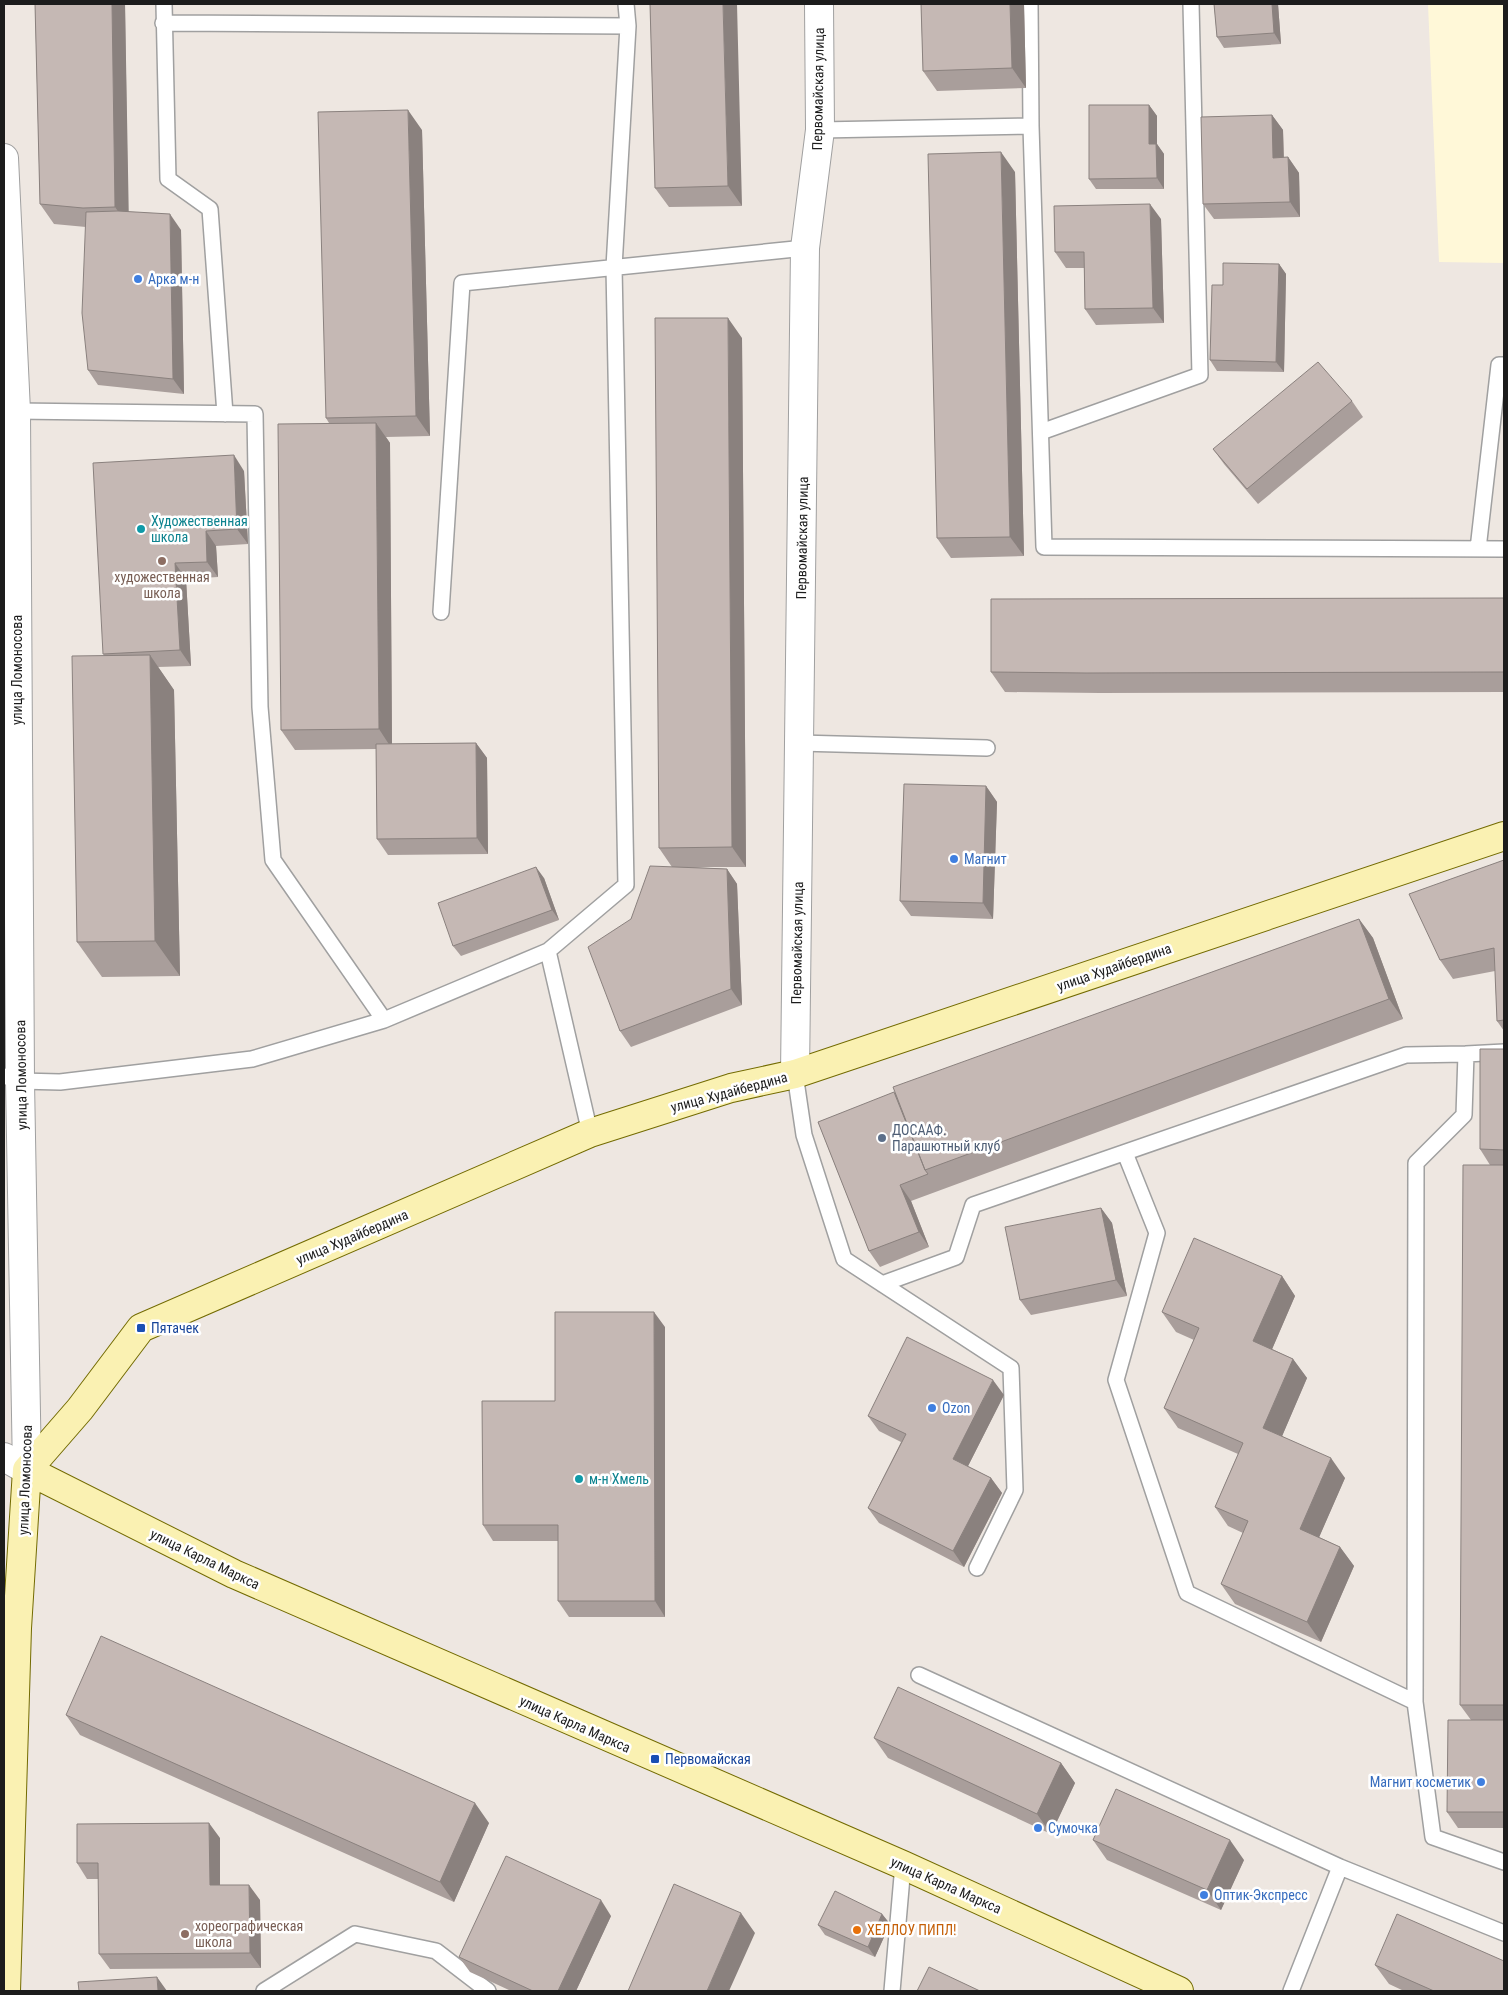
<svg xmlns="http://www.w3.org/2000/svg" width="1508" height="1995" viewBox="0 0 1508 1995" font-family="'Roboto Condensed',sans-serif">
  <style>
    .education { fill: #fff8d8 }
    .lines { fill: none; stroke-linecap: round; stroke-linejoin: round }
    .service-casing { stroke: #a0a0a0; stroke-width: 18 }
    .minor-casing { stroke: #a0a0a0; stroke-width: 30 }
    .tertiary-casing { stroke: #a0a0a0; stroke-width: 30 }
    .secondary-casing { stroke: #736b02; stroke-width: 30 }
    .service { stroke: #fff; stroke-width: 15 }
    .minor { stroke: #fff; stroke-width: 28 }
    .tertiary { stroke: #fff; stroke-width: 28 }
    .secondary { stroke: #faf1b2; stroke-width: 28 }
    .wall { fill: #a99e9b }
    .shaded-wall { fill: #8a817e }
    .building { fill: #c5b8b4; stroke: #8a817e }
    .shop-dot { fill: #3f7fe0; stroke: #fff; stroke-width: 2 }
    .culture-dot { fill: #0f9aa8; stroke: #fff; stroke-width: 2 }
    .education-dot { fill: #8d6e63; stroke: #fff; stroke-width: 2 }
    .service-dot { fill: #5c6f8a; stroke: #fff; stroke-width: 2 }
    .transit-dot { fill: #1a4fb4; stroke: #fff; stroke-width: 2 }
    .food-dot { fill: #e8710a; stroke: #fff; stroke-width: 2 }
    .labels { text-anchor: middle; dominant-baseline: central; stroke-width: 5; stroke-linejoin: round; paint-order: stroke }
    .street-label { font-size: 14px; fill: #1c1c1c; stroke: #fff }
    .shop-label { font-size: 14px; fill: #366cbe; stroke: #fff; text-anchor: start }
    .culture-label { font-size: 14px; fill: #0d838f; stroke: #fff; text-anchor: start }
    .education-label { font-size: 14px; fill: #785e54; stroke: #fff }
    .service-label { font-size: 14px; fill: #4e5e75; stroke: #fff; text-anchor: start }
    .transit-label { font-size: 14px; fill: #164399; stroke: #fff; text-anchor: start }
    .food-label { font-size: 14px; fill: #c56008; stroke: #fff; text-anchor: start }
  </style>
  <rect width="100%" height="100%" fill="#eee7e1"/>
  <!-- education -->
  <path class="education" d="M1428,4H1504V263L1439,262Z"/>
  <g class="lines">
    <defs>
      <path id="service" d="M164,4L168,179L210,209L225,414
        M1030,4L1031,126L1044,547L1504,549
        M163,23L628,26
        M820,130L1031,126
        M16,411L255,414L260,707L273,860L384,1020L548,951
        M1041,432L1200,375L1191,4
        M1478,549L1499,365H1504
        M441,612L462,283L805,248
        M799,743L987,748
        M1504,1052L1466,1054L1464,1115L1416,1163L1415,1702L1433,1837L1504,1862
        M795,1074L804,1135L844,1259L1011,1368L1015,1490L977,1568
        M4,1076L20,1081L60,1082L252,1059L384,1020
        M590,1133L548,951L626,885L614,267L628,26L626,4
        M1125,1153L1157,1233L1116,1380L1187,1593L1415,1702
        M882,1284L956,1257L973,1205L1406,1055L1466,1054
        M919,1675L1340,1867L1504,1933
        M264,1991L355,1934L436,1951L488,1991
        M892,1991L903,1865
        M1291,1991L1340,1867"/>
      <path id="minor" d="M4,1457L27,1470"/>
      <path id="tertiary" d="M4,158L16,411L20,1081L27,1470
        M795,1074L805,248L820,130L819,4"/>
      <path id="secondary" d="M27,1470L80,1409L141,1328L590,1133L731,1088L795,1074L1504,836
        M27,1470L234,1574L903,1865L1179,1991
        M6,1991L17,1628L27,1470"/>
    </defs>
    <!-- service casing -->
    <use href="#service" class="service-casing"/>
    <!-- minor casing -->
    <use href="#minor" class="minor-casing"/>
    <!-- tertiary casing -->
    <use href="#tertiary" class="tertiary-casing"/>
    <!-- secondary casing -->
    <use href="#secondary" class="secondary-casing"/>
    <!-- service -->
    <use href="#service" class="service"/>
    <!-- minor -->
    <use href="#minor" class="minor"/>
    <!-- tertiary -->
    <use href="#tertiary" class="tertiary"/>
    <!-- secondary -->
    <use href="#secondary" class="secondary"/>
  </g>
  <!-- wall -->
  <path class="wall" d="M35,4H125L128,212L181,230L184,394L98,385L88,370L86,227L54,224L40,204Z
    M650,4L742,206L669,207L655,188Z
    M921,4H1024L1026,88L937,91L923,71Z
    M1214,4H1278L1281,44L1224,48L1217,37Z
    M1149,105L1157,116V144L1164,154V189H1096L1089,179Z
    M1272,115L1283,130L1284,158L1288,157L1299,173L1300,217L1214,219L1203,204Z
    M422,130L430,436L386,437L390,443L392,744L476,743L487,758L488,854L388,855L377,839L376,749L295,750L281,730L329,423L326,418Z
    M1015,172L1024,556L951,558L937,538Z
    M1161,219L1164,323L1096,325L1085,309L1084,268H1066L1055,252Z
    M1279,264L1286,274L1284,372L1217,371L1210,360Z
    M742,338L746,867H694L727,869L737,884L742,1005L631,1047L620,1031L631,919L672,867L659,848Z
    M1352,401L1363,417L1258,504L1224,464L1213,449Z
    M244,471L248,544L216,546L218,577L186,579L191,666L158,667L174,690L180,976L102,977L77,942L104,655L103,654Z
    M1504,598V692L1100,693L1005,692L991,672Z
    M986,786L997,802L993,919L911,916L900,901Z
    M1504,860V1031L1497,1021L1495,971L1453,979L1440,960Z
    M544,878L559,920L461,956L453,946Z
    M1359,919L1373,938L1403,1019L911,1201L929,1247L880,1267L869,1251L818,1122Z
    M1504,1049V1165H1490L1480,1149Z
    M1504,1165V1828H1458L1447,1812L1471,1720L1460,1705Z
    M1101,1208L1112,1223L1127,1296L1031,1315L1020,1300Z
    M1282,1276L1295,1296L1272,1349L1293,1359L1307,1378L1282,1436L1345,1478L1319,1537L1340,1547L1354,1566L1321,1642L1235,1604L1221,1584L1243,1533L1228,1526L1215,1507L1238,1454L1178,1428L1164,1408L1194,1340L1176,1332L1162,1312Z
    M665,1327V1617H569L558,1601V1541H493L483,1525L555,1401Z
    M1004,1395L968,1466L991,1478L1002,1493L964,1567L879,1523L868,1508L901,1442L879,1431L868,1416Z
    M66,1715L489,1823L454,1902L80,1735Z
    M874,1738L1061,1763L1075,1783L1051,1834L888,1758Z
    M220,1838V1885L260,1900L261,1968L110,1969L99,1954V1879H87L77,1863Z
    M1093,1840L1244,1860L1221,1910L1107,1860Z
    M882,1914L890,1924L875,1957L825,1935L818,1925Z
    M611,1916L576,1991H511L470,1972L459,1957Z
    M1375,1965L1504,1991H1404L1389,1984Z"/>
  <!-- shaded-wall -->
  <path class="shaded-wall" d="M112,4H125L129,227L115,207Z
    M723,4H737L742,206L728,186Z
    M1010,4H1024L1026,88L1012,68Z
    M1272,4H1278L1281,44L1274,33Z
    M1149,105L1157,116V144L1164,154V189L1157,178L1149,144Z
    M408,110L422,130L430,436L416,416Z
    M1272,115L1283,130L1284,173L1273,158Z
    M1001,152L1015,172L1024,556L1010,537Z
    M1288,157L1299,173L1300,217L1290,202Z
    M1150,204L1161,219L1164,323L1153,308Z
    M170,214L181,230L184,394L173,379Z
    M1279,264L1286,274L1284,372L1276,362Z
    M728,318L742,338L746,867L732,847Z
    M376,423L390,443L392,749L379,729Z
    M234,455L244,471L248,544L237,529Z
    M206,531L216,546L218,577L207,562Z
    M175,563L186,579L191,666L180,650Z
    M150,655L174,690L180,976L155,941Z
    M476,743L487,758L488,854L477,838Z
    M986,786L997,802L993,919L983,903Z
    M536,867L544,878L559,920L552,910Z
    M727,869L737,884L742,1005L731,989Z
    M1359,919L1373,938L1403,1019L1389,999Z
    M900,1185L911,1201L929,1247L919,1232Z
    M1101,1208L1112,1223L1127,1296L1116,1280Z
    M1282,1276L1295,1296L1267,1361L1253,1341Z
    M654,1312L665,1327V1617L655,1601Z
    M1293,1359L1307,1378L1277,1448L1263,1428Z
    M993,1380L1004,1395L964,1474L953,1459Z
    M1331,1458L1345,1478L1314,1549L1300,1529Z
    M991,1478L1002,1493L964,1567L953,1551Z
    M1340,1547L1354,1566L1321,1642L1307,1622Z
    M1061,1763L1075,1783L1051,1834L1037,1814Z
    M475,1803L489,1823L454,1902L440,1882Z
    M209,1823L220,1838V1900L210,1885Z
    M1230,1840L1244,1860L1221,1910L1207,1890Z
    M249,1885L260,1900L261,1968L250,1953Z
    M601,1900L611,1916L576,1991H558Z
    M741,1913L755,1933L729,1991H707Z
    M882,1914L890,1924L875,1957L868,1947Z
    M157,1977L167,1991H158Z"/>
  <!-- building -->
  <path class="building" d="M35,4H112L115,207L83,208L40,204Z
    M650,4H723L728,186L655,188Z
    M921,4H1010L1012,68L923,71Z
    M1214,4H1272L1274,33L1217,37Z
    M1089,105H1149V144H1156L1157,178L1089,179Z
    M408,110L416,416L326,418L318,112Z
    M1272,115L1273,158L1288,157L1290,202L1203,204L1201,117Z
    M1001,152L1010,537L937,538L928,154Z
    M1150,204L1153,308L1085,309L1084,252H1055L1054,206Z
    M118,211L170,214L173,379L88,370L82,313L86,212Z
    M1223,263L1279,264L1276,362L1210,360L1212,285H1223Z
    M655,318H728L732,847L659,848Z
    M1318,362L1352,401L1247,489L1213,449Z
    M376,423L379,729L281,730L278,424Z
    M234,455L237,529L206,531L207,562L175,563L180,650L103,654L93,463Z
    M1504,598V672L1086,673L991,672V599Z
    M150,655L155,941L77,942L72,656Z
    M476,743L477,838L377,839L376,744Z
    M904,784L986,786L983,903L900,901Z
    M1504,860V1020L1497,1021L1494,948L1440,960L1409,894Z
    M650,866L727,869L731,989L620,1031L588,947L631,919Z
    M536,867L552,910L453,946L438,903Z
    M1359,919L1389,999L925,1170L893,1087Z
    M1480,1049H1504V1150L1480,1149Z
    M894,1092L925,1170L928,1174L900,1185L919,1232L869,1251L818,1122Z
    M1463,1165H1504V1705H1460Z
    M1101,1208L1116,1280L1020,1300L1005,1227Z
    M1194,1238L1282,1276L1253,1341L1293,1359L1263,1428L1331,1458L1300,1529L1340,1547L1307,1622L1221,1584L1248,1521L1215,1507L1243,1443L1164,1408L1199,1328L1162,1312Z
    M555,1312H654L655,1601H558V1525H483L482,1401H555Z
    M907,1337L993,1380L953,1459L991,1478L953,1551L868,1508L906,1434L868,1416Z
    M101,1636L475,1803L440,1882L66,1715Z
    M898,1687L1061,1763L1037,1814L874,1738Z
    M1448,1720H1504V1812H1447Z
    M1116,1789L1230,1840L1207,1890L1093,1840Z
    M209,1823L210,1885H249L250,1953L99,1954L98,1863H77V1824Z
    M506,1856L601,1900L558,1991H533L459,1957Z
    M674,1884L741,1913L707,1991H628Z
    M835,1891L882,1914L868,1947L818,1925Z
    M1397,1914L1504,1961V1991H1434L1375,1965Z
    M929,1967L980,1991H917Z
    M157,1977L158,1991H79L78,1982Z"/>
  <!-- markers -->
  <g class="shop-dot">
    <circle cx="138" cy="279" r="5"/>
    <circle cx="954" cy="859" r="5"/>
    <circle cx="932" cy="1408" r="5"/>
    <circle cx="1481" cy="1782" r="5"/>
    <circle cx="1038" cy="1828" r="5"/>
    <circle cx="1204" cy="1895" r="5"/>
  </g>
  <g class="culture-dot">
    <circle cx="141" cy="529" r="5"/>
    <circle cx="579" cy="1479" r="5"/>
  </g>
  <g class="education-dot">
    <circle cx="162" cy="561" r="5"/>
    <circle cx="185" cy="1934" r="5"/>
  </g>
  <circle class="service-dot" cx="882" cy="1138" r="5"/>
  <g class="transit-dot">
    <rect x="136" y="1323" width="10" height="10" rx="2.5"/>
    <rect x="650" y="1754" width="10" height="10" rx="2.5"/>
  </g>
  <circle class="food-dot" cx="857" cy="1930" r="5"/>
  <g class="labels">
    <!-- street labels -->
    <g class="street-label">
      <text transform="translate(818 89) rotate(-89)">Первомайская улица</text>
      <text transform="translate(802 538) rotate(-89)">Первомайская улица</text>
      <text transform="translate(17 670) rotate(-90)">улица Ломоносова</text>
      <text transform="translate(797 943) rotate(-89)">Первомайская улица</text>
      <text transform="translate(1114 967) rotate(-19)">улица Худайбердина</text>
      <text transform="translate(21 1075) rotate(-91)">улица Ломоносова</text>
      <text transform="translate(729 1092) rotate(-15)">улица Худайбердина</text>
      <text transform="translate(352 1237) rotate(-23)">улица Худайбердина</text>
      <text transform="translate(25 1480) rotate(-88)">улица Ломоносова</text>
      <text transform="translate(205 1559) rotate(26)">улица Карла Маркса</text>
      <text transform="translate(575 1724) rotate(24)">улица Карла Маркса</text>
      <text transform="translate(946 1885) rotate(24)">улица Карла Маркса</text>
    </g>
    <!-- shop labels -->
    <g class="shop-label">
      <text x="148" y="279">Арка м-н</text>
      <text x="964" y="859">Магнит</text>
      <text x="942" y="1408">Ozon</text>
      <text x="1471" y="1782" text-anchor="end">Магнит косметик</text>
      <text x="1048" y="1828">Сумочка</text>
      <text x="1214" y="1895">Оптик-Экспресс</text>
    </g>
    <!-- culture labels -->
    <g class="culture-label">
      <text x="151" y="521">Художественная<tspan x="151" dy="16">школа</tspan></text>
      <text x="589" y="1479">м-н Хмель</text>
    </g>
    <!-- education labels -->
    <g class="education-label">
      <text x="162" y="577">художественная<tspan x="162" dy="16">школа</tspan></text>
      <text x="195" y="1926" text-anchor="start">хореографическая<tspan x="195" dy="16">школа</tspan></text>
    </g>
    <!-- service labels -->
    <g class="service-label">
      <text x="892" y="1130">ДОСААФ.<tspan x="892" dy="16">Парашютный клуб</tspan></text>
    </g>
    <!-- transit labels -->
    <g class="transit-label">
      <text x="151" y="1328">Пятачек</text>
      <text x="665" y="1759">Первомайская</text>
    </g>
    <!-- food labels -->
    <g class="food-label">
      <text x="867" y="1930">ХЕЛЛОУ ПИПЛ!</text>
    </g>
  </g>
  <!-- border -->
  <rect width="1508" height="1995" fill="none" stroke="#1c1c1c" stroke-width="10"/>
</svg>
